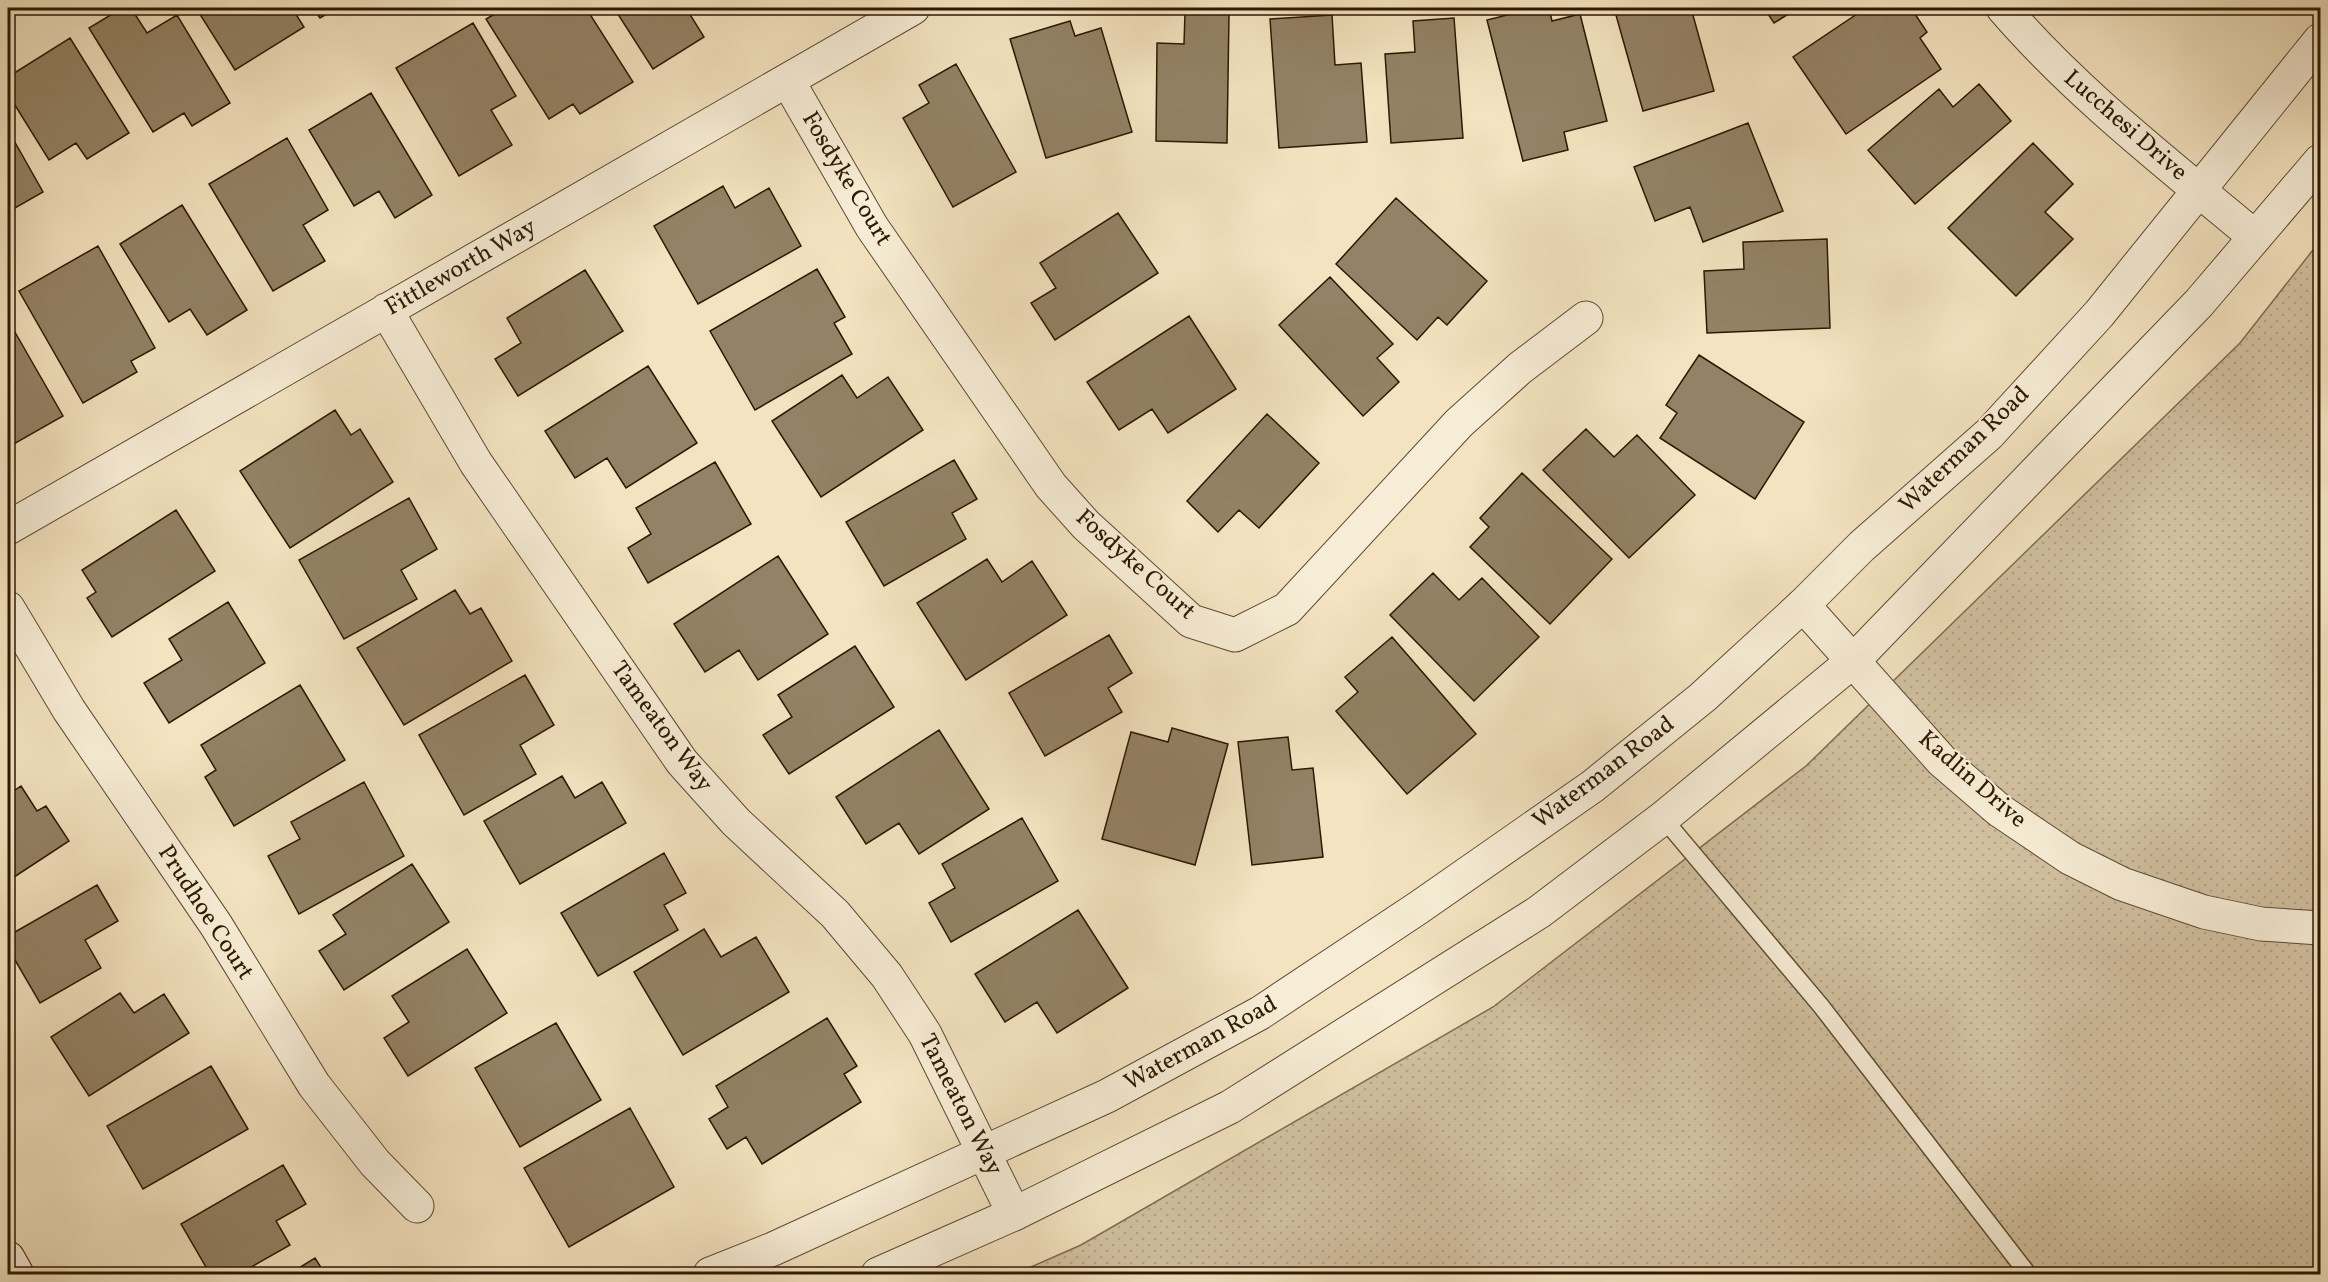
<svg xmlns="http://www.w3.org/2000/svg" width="2328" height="1282" viewBox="0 0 2328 1282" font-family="Vollkorn,serif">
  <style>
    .grass { fill: url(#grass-dots); stroke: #7e6c51; stroke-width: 1.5 }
    .building { fill: #938265; stroke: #2c1802; stroke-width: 1.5 }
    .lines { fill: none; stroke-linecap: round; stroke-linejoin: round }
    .service-casing { stroke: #5e4b32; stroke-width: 19 }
    .minor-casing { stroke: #5e4b32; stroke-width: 35 }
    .tertiary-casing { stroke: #5e4b32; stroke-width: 35 }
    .secondary-casing { stroke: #2c1802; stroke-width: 35 }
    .service { stroke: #f7edd6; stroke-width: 16 }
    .minor { stroke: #f7edd6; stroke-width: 33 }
    .tertiary { stroke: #f7edd6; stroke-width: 33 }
    .secondary { stroke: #f7edd6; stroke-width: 33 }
    .labels { text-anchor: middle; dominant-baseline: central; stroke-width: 4.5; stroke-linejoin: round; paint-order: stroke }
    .street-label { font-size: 24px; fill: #2c1802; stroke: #f7edd6 }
  </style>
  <defs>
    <pattern id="grass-dots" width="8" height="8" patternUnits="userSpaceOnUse" patternTransform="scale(1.5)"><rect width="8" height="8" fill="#d1c0a0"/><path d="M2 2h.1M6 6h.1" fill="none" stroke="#b4a488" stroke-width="1.8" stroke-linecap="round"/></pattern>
  </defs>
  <rect width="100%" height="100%" fill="#f3e3c0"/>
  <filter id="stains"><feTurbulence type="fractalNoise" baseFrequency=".00333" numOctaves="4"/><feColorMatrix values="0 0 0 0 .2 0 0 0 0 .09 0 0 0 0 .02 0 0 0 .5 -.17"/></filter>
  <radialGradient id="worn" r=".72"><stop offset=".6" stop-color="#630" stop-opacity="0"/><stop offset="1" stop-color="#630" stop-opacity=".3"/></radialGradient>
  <!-- grass -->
  <path class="grass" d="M2320,241V1274H1015L1081,1245L1493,1007L1806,766L2240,343Z"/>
  <!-- building -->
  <path class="building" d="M122,8H131L147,33L177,15L230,103L192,126L184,113L153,132L89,28Z
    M196,8H292L304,27L235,70Z
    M313,8H337L320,18Z
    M505,8H586L633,82L580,114L573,104L549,119L486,19Z
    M614,8H686L704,37L653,69Z
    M1535,8H1549L1552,21L1580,14L1607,121L1564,132L1568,150L1523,161L1487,20Z
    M1614,8H1691L1714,91L1643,111Z
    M1764,8H1798L1774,23Z
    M1866,8H1911L1927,32L1920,38L1941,69L1846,134L1793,57Z
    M1185,13L1229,14L1227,143L1156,141L1157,43L1184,44Z
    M1332,15L1335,65L1361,63L1367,142L1279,148L1270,19Z
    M1454,18L1463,138L1391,143L1385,54L1415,52L1413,21Z
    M1070,21L1075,36L1101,28L1132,132L1046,158L1010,39Z
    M473,23L516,96L491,110L512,145L459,176L396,68Z
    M70,38L129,133L87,159L76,143L49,160L8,94V77Z
    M956,64L1016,172L953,207L903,118L929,103L919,85Z
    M1979,84L2011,121L1915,204L1868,150L1939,89L1953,107Z
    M371,93L432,195L395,218L379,191L354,206L309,130Z
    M1748,123L1783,211L1703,242L1690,207L1655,221L1634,167Z
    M8,130L43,192L8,212Z
    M287,138L328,210L303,225L325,261L273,291L209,184Z
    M2033,143L2073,184L2045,212L2073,239L2016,296L1948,228Z
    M723,186L735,208L769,188L801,246L698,304L654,226Z
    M1396,198L1487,281L1447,325L1438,317L1417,340L1336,264Z
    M182,205L247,310L207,335L190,309L169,322L120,244Z
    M1118,213L1158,273L1055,340L1031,303L1056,288L1040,263Z
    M1827,239L1830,328L1707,333L1704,271L1744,269L1743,242Z
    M98,246L155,348L131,361L137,372L83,403L19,291Z
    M817,269L845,317L834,323L852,354L755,410L710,331Z
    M585,270L623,331L518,396L495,359L521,343L507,318Z
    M1330,277L1393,344L1377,358L1399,382L1363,416L1279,325Z
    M1189,316L1236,389L1168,433L1152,409L1119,430L1087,382Z
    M8,320L63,416L12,445L8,438Z
    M1699,355L1804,422L1755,499L1660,438L1677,413L1666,405Z
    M648,366L697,443L626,488L607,458L575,478L545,431Z
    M842,375L857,398L888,377L923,430L821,497L772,421Z
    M335,410L351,435L360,429L393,482L290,548L240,471Z
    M1267,414L1319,463L1259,528L1239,510L1218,532L1187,501Z
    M1586,429L1614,457L1637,435L1695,495L1629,558L1543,470Z
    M954,460L977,499L952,513L966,539L884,586L846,522Z
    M715,462L751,524L648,583L628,548L651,534L636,508Z
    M1522,473L1612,559L1550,624L1470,547L1489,527L1480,518Z
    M409,498L437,549L401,570L417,599L344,639L299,560Z
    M176,510L215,571L112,637L87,598L96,592L82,570Z
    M778,556L828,634L758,680L739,650L705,672L674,624Z
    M987,559L1002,582L1032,561L1067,615L966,680L917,603Z
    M1433,573L1459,600L1482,578L1539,637L1474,701L1390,615Z
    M455,590L470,614L481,608L512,661L404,725L357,648Z
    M228,602L265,663L169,723L144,683L182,660L169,639Z
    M1109,635L1132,673L1108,688L1122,712L1045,756L1009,693Z
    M1392,637L1476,734L1407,794L1336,711L1358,692L1345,677Z
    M855,646L894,707L789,774L763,735L792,717L778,695Z
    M525,675L554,725L520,745L536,774L464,815L419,735Z
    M300,685L345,760L234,826L205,777L216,770L201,745Z
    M1172,728L1228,744L1195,865L1102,839L1131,732L1168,742Z
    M939,730L989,809L919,854L899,823L866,844L836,797Z
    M1288,737L1292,770L1313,768L1323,857L1252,865L1238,742Z
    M562,776L575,798L602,782L626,823L520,884L484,821Z
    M364,782L404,856L299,914L268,856L300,839L291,822Z
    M21,786L37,811L46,806L69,841L8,881V795Z
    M1022,818L1058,881L951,942L929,903L955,888L942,864Z
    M664,853L686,893L664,905L678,930L598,976L561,913Z
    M412,864L449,922L344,990L319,951L346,934L333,915Z
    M97,885L118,921L85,940L101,968L40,1003L8,948V936Z
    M1078,910L1128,988L1057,1033L1037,1002L1005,1022L975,974Z
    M704,929L721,957L756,937L789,992L683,1055L634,972Z
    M467,949L507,1013L408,1076L384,1038L409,1022L392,996Z
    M120,993L134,1013L164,994L189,1033L89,1096L51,1037Z
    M827,1018L857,1066L844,1074L861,1102L762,1164L746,1137L727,1149L709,1119L728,1107L716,1086Z
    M556,1023L601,1100L520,1147L475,1068Z
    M211,1066L248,1129L143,1189L107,1126Z
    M630,1108L674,1187L569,1247L524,1168Z
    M283,1165L306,1204L276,1221L290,1245L239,1274H210L181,1224Z
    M315,1258L325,1274H289Z"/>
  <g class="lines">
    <defs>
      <path id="service" d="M1663,818L1821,1006L2028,1274"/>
      <path id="minor" d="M2003,8C2077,94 2168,164 2255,237
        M788,81L872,227L1051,486L1086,525L1191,621L1235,635L1287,609L1459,423L1520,368L1586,318
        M386,310L476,463L682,762L736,822L835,914L887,976L925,1034L1014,1214
        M8,528L913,8
        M1803,605L1942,761L1999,810L2070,858L2122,884L2204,912L2261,924L2320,928
        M8,608L69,710L216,925L314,1085L375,1163L417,1206"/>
      <path id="tertiary" d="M710,1274L773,1249L1107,1096L1260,1013L1418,908L1593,786L1703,697L1803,605L1862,546L1989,434L2099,314L2320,40
        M878,1274L1014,1214L1230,1107L1539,912L1663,818L1853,661L2199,303L2320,161"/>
      <path id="secondary" d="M8,1258L17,1274"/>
    </defs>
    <!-- service casing -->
    <use href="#service" class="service-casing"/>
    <!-- minor casing -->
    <use href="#minor" class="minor-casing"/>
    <!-- tertiary casing -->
    <use href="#tertiary" class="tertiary-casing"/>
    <!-- secondary casing -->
    <use href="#secondary" class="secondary-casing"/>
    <!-- service -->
    <use href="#service" class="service"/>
    <!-- minor -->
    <use href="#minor" class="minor"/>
    <!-- tertiary -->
    <use href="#tertiary" class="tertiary"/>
    <!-- secondary -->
    <use href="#secondary" class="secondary"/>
  </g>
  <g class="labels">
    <!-- street labels -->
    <g class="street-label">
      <text transform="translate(2125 126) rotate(41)">Lucchesi Drive</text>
      <text transform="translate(846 179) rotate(59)">Fosdyke Court</text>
      <text transform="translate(461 268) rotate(-30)">Fittleworth Way</text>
      <text transform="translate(1965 450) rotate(-44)">Waterman Road</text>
      <text transform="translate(1135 565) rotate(42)">Fosdyke Court</text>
      <text transform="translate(661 727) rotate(54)">Tameaton Way</text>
      <text transform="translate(1604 773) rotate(-37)">Waterman Road</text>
      <text transform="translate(1972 780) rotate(41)">Kadlin Drive</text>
      <text transform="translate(205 913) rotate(57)">Prudhoe Court</text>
      <text transform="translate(1201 1044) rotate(-29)">Waterman Road</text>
      <text transform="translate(960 1105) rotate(63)">Tameaton Way</text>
    </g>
  </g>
  <!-- margin -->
  <rect width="2328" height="1282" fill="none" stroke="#f3e3c0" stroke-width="30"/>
  <rect x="9" y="9" width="2310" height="1264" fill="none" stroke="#2c1802" stroke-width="3"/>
  <rect x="15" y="15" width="2298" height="1252" fill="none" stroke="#2c1802" stroke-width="1.5"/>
  <rect width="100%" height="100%" filter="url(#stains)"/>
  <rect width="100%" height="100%" fill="url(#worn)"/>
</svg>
